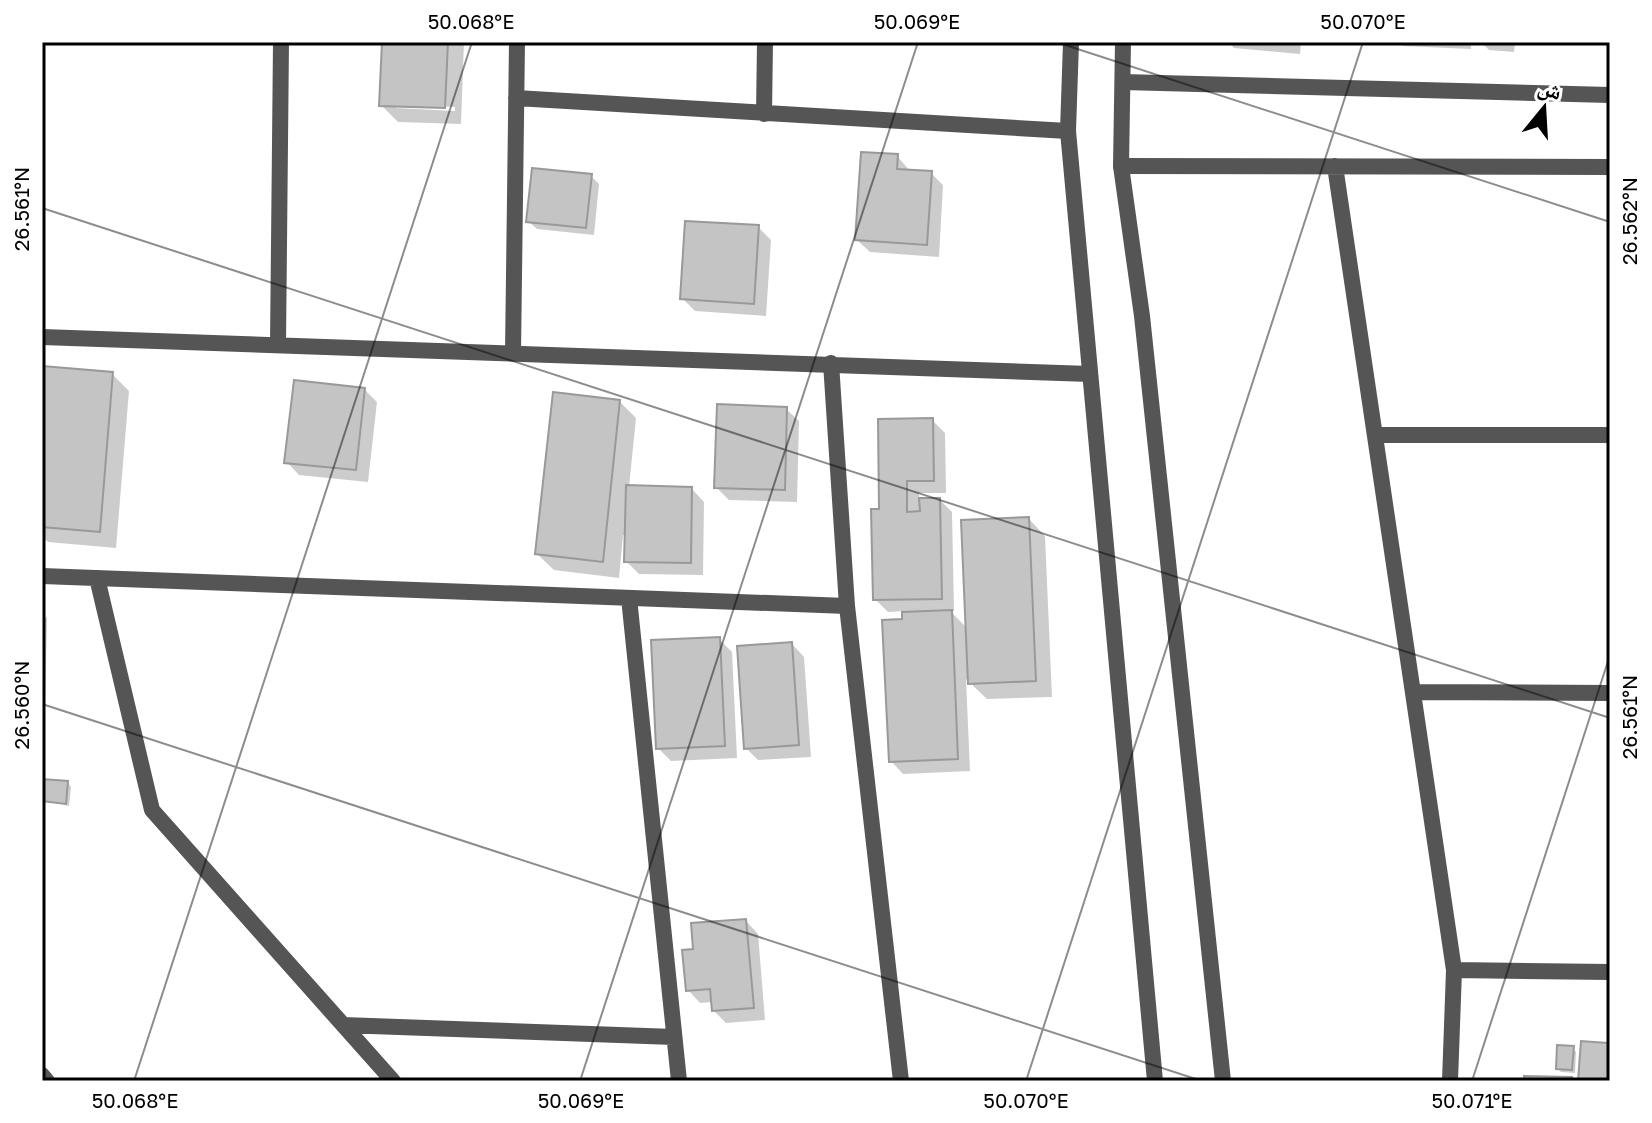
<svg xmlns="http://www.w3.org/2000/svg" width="1652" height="1123" viewBox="0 0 1652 1123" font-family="'Golos Text','Noto Naskh Arabic',sans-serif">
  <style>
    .shadow { fill: #0003; fill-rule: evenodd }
    .building { fill: #c4c4c4; stroke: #999; stroke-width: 2 }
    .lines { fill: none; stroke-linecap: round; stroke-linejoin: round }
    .minor { stroke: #555; stroke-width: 16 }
    .tertiary { stroke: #555; stroke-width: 16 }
    .ticks { fill: none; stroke: #000; stroke-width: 2; stroke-opacity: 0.45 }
    .neatline { fill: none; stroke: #000; stroke-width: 3 }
    .ticks-label { font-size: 20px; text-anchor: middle; fill: #000 }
  </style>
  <rect width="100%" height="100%" fill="#fff"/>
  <!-- shadow -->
  <path class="shadow" d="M383,42H464L461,124L398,122L381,105ZM396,104L455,107V111L396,108Z
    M1228,42H1301L1300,54L1234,48Z
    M1399,42H1471V49L1403,46Z
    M1481,42H1515L1514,52L1489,50Z
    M897,156L910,171L931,173L943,185L939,257L870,252L857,240Z
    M591,176L599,184L594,235L537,229L528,221Z
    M758,227L771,240L766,316L695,311L682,298Z
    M112,374L129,391L116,548L48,542L42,536V393Z
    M364,389L377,402L368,482L299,475L287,462Z
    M620,402L636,418L629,487L692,489L704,502L703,575L639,574L626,561L627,536L623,535L619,578L554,570L537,554Z
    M786,409L799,421L797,502L729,500L716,487Z
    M932,420L945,433L946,493H919V500H940L952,512L954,611H950L968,629L1029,519L1045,536L1052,697L987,699L966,679L970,771L903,774L891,761L904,611L888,612L875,599L881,510Z
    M42,613L47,618L45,706H42Z
    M719,639L732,652L737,758L671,761L658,748Z
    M792,644L804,657L811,757L758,760L746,748Z
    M68,783L71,787L69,806L42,800Z
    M746,921L758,934L765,1020L726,1023L713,1010V1002L700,1003L688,990L695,951Z
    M1573,1048L1576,1052L1575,1073L1561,1072L1558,1069Z"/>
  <!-- building -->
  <path class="building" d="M382,42H448L445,108L379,106Z
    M861,152L898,154L897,169L932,171L927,245L855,240Z
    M532,168L592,174L586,228L526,222Z
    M685,221L759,225L754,304L680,299Z
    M42,366L113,372L100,532L42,527Z
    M294,380L365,388L356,470L284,463Z
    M553,392L620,400L603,562L535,554Z
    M717,404L787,407L785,490L714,488Z
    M933,418L934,481H907V512L920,511L919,498H940L942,599L873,600L871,509H879L878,419Z
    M626,485L692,487L691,563L624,562Z
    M1029,517L1036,681L968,684L961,520Z
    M952,610L958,759L889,762L882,620L902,619V612Z
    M720,637L725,746L656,749L651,640Z
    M792,642L799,745L744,749L737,646Z
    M42,779L68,781L66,804L42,801Z
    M746,919L754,1008L712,1011L710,989L686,991L682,950L693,949L691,923Z
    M1610,1019V1081H1578L1581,1041L1608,1043Z
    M1557,1045L1574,1046L1572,1070L1556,1069Z
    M1524,1076L1572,1077V1081H1524Z"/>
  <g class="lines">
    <!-- minor -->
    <path class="minor" d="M1123,82L1610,95
      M516,98L1068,131
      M764,114L765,42
      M1121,166L1610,167
      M1335,166L1454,970L1450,1081
      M42,337L1090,374
      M278,345L281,42
      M513,353L517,42
      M831,363L847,606L901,1081
      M1375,435H1610
      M42,576L847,606
      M97,578L152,810L393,1081
      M629,598L679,1081
      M1413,692L1610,693
      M1454,970L1610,972
      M343,1025L674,1037
      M42,1075L47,1081"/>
    <!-- tertiary -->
    <path class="tertiary" d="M1071,42L1068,131L1155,1081
      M1123,42L1121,166L1142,316L1223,1081"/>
  </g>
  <!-- ticks -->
  <path class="ticks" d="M1056,42L1610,222M42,208L1610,718M42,704L1202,1081M134,1081L472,42M580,1081L918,42M1026,1081L1363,42M1472,1081L1610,655"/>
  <!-- border -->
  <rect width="1652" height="1123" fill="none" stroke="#ffffff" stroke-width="88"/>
  <!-- north arrow -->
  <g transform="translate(1544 108) rotate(18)" stroke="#ffffff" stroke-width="6" paint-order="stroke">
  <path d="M0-6L14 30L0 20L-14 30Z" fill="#000000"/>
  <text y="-12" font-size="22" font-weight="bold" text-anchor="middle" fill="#000000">ش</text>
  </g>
  <rect x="44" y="44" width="1564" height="1035" class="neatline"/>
  <g class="ticks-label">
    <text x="471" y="29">50.068°E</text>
    <text x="917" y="29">50.069°E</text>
    <text x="1363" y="29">50.070°E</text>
    <text transform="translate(22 209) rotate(-90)" y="7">26.561°N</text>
    <text transform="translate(1630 221) rotate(-90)" y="7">26.562°N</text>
    <text transform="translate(22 705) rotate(-90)" y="7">26.560°N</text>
    <text transform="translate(1630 717) rotate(-90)" y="7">26.561°N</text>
    <text x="135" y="1108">50.068°E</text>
    <text x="581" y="1108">50.069°E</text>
    <text x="1026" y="1108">50.070°E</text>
    <text x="1472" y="1108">50.071°E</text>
  </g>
</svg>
